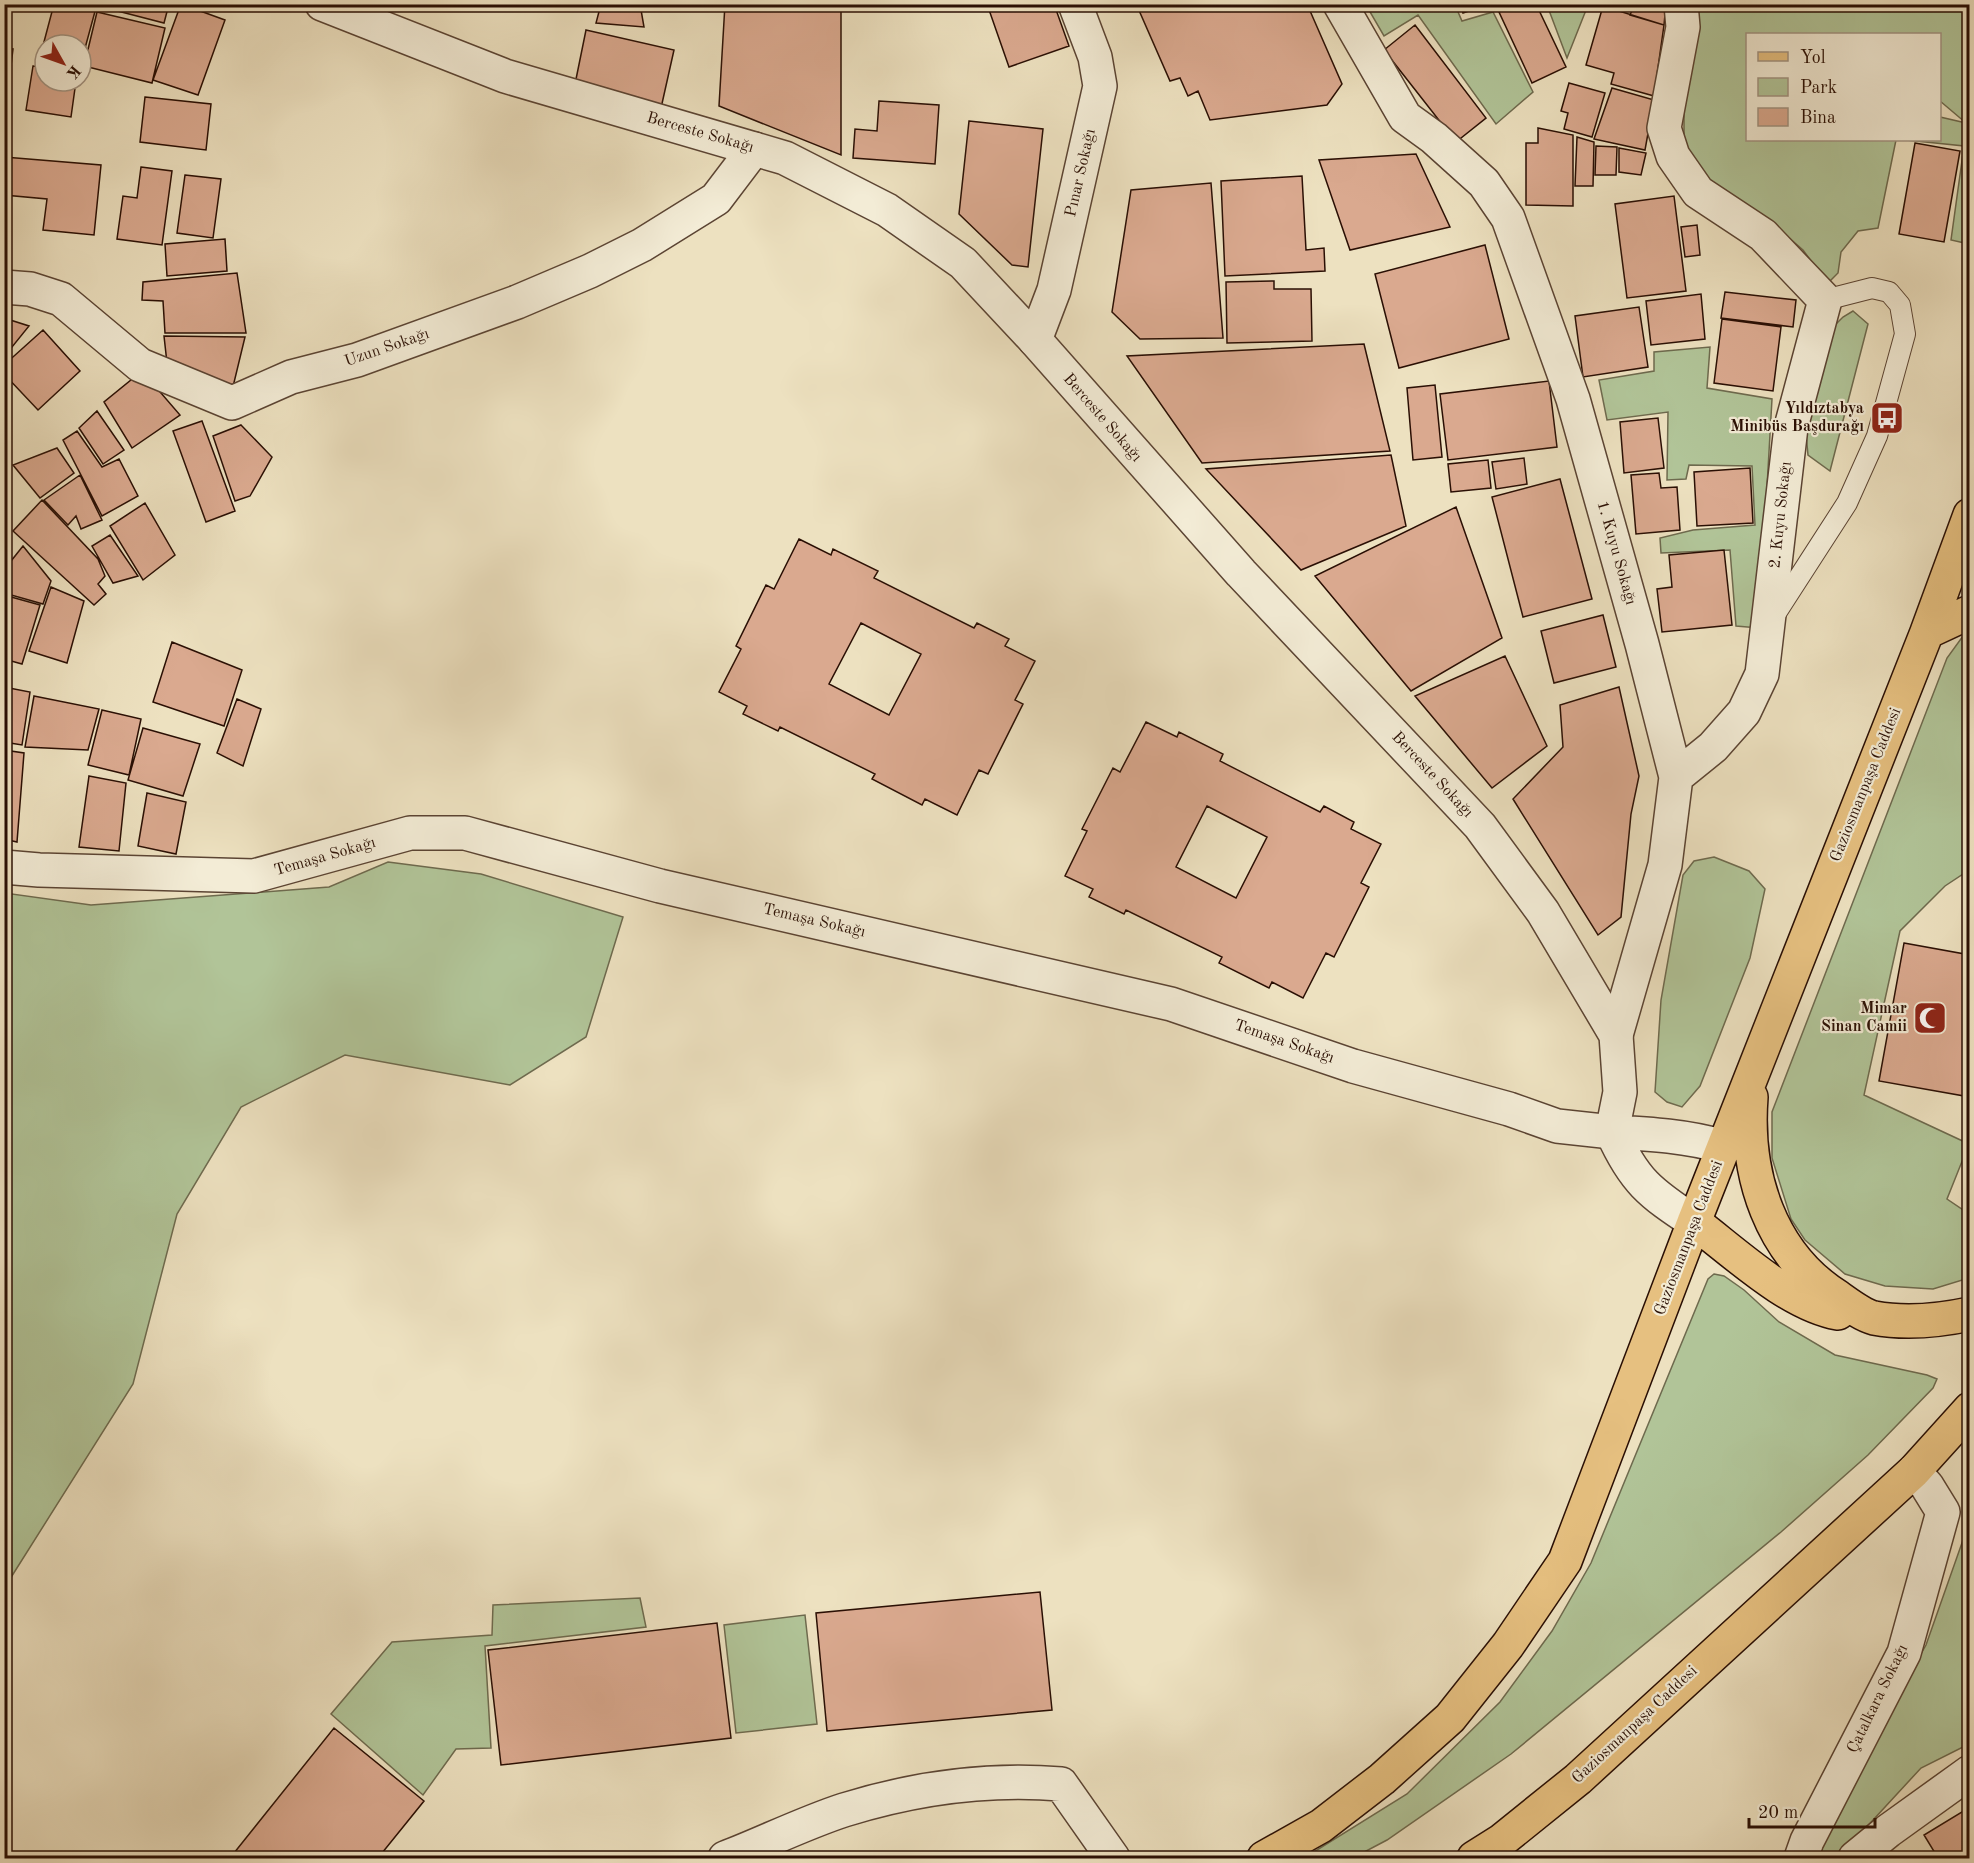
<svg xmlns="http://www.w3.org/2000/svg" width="1974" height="1863" viewBox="0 0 1974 1863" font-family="'Old Standard TT',serif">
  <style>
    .green { fill: #b1c498; stroke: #6e6a4e; stroke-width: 1.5 }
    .building { fill: #daa98f; stroke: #2a0f04; stroke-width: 1.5; fill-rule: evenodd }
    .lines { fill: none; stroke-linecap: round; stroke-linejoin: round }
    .service-casing { stroke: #5b4433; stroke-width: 22 }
    .minor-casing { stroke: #5b4433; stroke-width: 36 }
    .tertiary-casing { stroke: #5b4433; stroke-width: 36 }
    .primary-casing { stroke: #2a0f04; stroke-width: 36 }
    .service { stroke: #f3ecd6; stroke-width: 20 }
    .minor { stroke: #f3ecd6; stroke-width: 33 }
    .tertiary { stroke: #f3ecd6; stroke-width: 33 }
    .primary { stroke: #e6c080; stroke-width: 33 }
    .labels { text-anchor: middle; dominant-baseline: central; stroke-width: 4.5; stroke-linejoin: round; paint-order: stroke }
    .street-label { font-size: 16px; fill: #2a0f04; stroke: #f3ecd6 }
    .poi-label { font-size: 16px; font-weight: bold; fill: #2a0f04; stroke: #f3ecd6; text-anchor: end }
  </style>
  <rect width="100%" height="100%" fill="#ede1c0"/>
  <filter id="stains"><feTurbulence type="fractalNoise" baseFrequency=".00333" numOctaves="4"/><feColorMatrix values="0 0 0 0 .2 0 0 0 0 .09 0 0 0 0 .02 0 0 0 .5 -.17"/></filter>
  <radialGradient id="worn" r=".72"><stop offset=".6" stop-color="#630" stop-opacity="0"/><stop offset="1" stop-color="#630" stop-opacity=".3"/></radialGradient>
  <!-- green -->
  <path class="green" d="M1366,5H1455L1462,21L1493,12L1533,92L1496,124L1418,15L1384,36Z
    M1547,5H1588L1567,58Z
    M1694,5H1969V244L1951,240L1964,146L1906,140H1940V117L1966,123L1940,101V34H1748V140H1896L1878,228L1858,231L1841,252L1838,273L1830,281L1820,273L1803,250L1766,218L1696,174L1684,137V91Z
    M1853,311L1868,324L1830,471L1808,455L1805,423L1829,331L1843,317Z
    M1710,347L1707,388L1772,399L1759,628L1736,626L1730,550L1661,553L1660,538L1693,530L1755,525L1752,466L1689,465L1686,479L1667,480L1668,412L1607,420L1599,380L1654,371V352Z
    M1969,631V870L1945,886L1900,931L1864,1095L1969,1144L1947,1199L1969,1214V1278L1933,1289L1885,1286L1845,1274L1805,1240L1791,1219L1772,1158V1112L1947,658L1963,636Z
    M1714,857L1749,871L1765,889L1750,958L1700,1086L1682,1107L1667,1102L1655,1092L1661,1000L1683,875L1694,861Z
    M388,862L481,874L623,917L586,1037L510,1085L345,1055L241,1107L177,1214L133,1384L10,1579L5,1580V893L91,905L329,887Z
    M1714,1274L1724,1276L1744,1290L1779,1322L1835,1355L1927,1375L1937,1379L1933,1388L1868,1455L1781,1532L1511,1754L1387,1840L1353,1858H1304L1407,1794L1500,1702L1552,1631L1591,1563L1708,1279Z
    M1969,1523V1744L1921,1768L1838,1858H1815L1864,1753L1926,1645Z
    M640,1598L646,1627L485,1646L491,1748L456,1749L423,1795L331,1714L392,1642L492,1635L493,1605Z
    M805,1615L817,1724L736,1733L724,1625Z"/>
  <!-- building -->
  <path class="building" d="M54,4H97L81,63V45H45V58L40,57Z
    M103,4H169L164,23L102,7Z
    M181,4L225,20L198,95L153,80Z
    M601,4H640L644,27L596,23Z
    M725,4H841V155L719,106Z
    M987,4H1054L1069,46L1009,67Z
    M1146,4H1307L1342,84L1327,105L1210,120L1198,91L1188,96L1180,78L1170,81L1138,8Z
    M1460,4H1489L1463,13Z
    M1516,4H1536L1566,67L1532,83L1499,12Z
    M1635,4H1666L1664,25L1630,15Z
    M1603,6L1664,25L1654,96L1611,84L1614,73L1586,65Z
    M97,12L165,28L152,83L84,66Z
    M1415,25L1486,118L1456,142L1384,50Z
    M586,30L674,50L661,108L574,89Z
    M4,48L13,49L10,74H4Z
    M33,66L45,68V81H76L71,117L26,110Z
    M1569,83L1605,93L1592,137L1564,129L1568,113L1561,111Z
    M1612,88L1654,100L1645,150L1594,139Z
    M145,97L211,104L206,150L140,142Z
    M879,101L939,105L935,164L853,158L855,129L877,131Z
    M969,121L1043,129L1028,267L1012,265L959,214Z
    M1538,128L1573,135V206L1526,205V143H1538Z
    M1577,137L1594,142L1593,186H1575Z
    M1915,143L1960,151L1944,242L1899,234Z
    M1596,146L1617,147L1616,175H1595Z
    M1619,148L1646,153L1641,175L1619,172Z
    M1416,154L1450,227L1350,250L1319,160Z
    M4,157L101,165L94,235L43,230L47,199L4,195Z
    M141,167L172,171L162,245L117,239L123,196L137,198Z
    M185,175L221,179L213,238L177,233Z
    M1302,176L1306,250L1324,248L1325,271L1225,276L1221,181Z
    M1211,183L1223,338L1140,339L1112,312L1131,190Z
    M1674,196L1686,291L1627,298L1615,204Z
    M1697,225L1700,255L1685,257L1681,227Z
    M225,239L227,271L167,276L165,244Z
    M1485,245L1509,339L1399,368L1375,274Z
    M237,273L246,333H165L163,301L142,300L143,282Z
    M1274,281V289H1311L1312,341L1227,343L1226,282Z
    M1725,292L1796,300L1793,327L1721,318Z
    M1701,294L1705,339L1651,345L1646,301Z
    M1639,307L1648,367L1583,377L1575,316Z
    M4,318L29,326L4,357Z
    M1722,319L1781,327L1773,391L1714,383Z
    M43,330L80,371L38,410L4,374V365Z
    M164,336L245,337L231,395L168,372Z
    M1364,344L1390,451L1202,463L1127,356Z
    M142,371L180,415L132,448L104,402Z
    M1549,381L1557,447L1448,460L1440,394Z
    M1435,385L1442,457L1413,460L1407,388Z
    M97,411L124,450L103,464L79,428Z
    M1658,418L1664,468L1624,473L1620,422Z
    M202,421L235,511L206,522L173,431Z
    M241,425L272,457L250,496L235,501L213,436Z
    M77,431L102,467L119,459L138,496L102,516L63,440Z
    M57,448L74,473L40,498L13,465Z
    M1391,455L1406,526L1301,570L1206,469Z
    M1524,458L1527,484L1496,489L1492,462Z
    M1488,460L1491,488L1451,492L1448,464Z
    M1750,468L1753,523L1697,526L1694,472Z
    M1659,473L1661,488L1677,487L1680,530L1636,534L1631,475Z
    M80,475L102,520L81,529L76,516L68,525L44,500Z
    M1560,479L1592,599L1523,617L1492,497Z
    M42,500L98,559L105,576L98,584L106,594L94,605L13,531Z
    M145,503L175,555L143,580L110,526Z
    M1456,507L1502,638L1411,691L1315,576Z
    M110,535L138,576L113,583L92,546Z
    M799,539L831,555L833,549L878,571L874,578L974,628L977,623L1009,639L1005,646L1035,661L1015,700L1023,704L988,774L979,770L957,815L925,799L922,805L872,779L875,774L780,727L778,731L743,714L747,706L719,692L741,649L736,646L766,585L774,589ZM861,623L921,654L889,715L829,684Z
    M23,546L51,581L43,604L4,593V565L7,566Z
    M1724,550L1732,625L1662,632L1657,589L1672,587L1669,555Z
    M51,587L84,601L67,663L29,651Z
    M4,595L40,605L22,664L4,659Z
    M1603,615L1616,667L1554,683L1541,631Z
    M172,642L242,670L224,726L153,702Z
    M1505,656L1547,746L1492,788L1415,696Z
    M4,687L30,692L22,745L4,742Z
    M1619,687L1639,776L1631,814L1621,917L1598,935L1513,799L1563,747L1560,705Z
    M34,696L99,709L88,750L25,747Z
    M237,699L261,709L243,766L217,753Z
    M102,710L141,719L129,775L88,765Z
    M1146,722L1177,737L1179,732L1223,754L1220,761L1320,812L1324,806L1354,822L1351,829L1381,844L1361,883L1369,887L1334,957L1326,953L1303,998L1272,982L1269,988L1219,963L1222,957L1126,910L1124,914L1089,897L1093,889L1065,876L1087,831L1082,829L1113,768L1120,772ZM1207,806L1267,837L1236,898L1176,867Z
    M143,728L200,744L183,796L128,780Z
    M4,750L24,753L17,842L4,839Z
    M89,776L126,783L119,851L79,847Z
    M147,793L186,802L176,854L138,846Z
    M1904,943L1970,955V1097L1879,1081Z
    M1040,1592L1052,1710L827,1731L816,1613Z
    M717,1623L731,1738L501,1765L488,1650Z
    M334,1728L424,1801L378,1858H230Z
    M1970,1807V1856L1965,1858H1938L1924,1835Z"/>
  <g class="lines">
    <defs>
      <path id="service" d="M1774,616L1847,503L1877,436L1905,334L1900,305L1889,292L1872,288L1825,300"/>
      <path id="minor" d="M1340,4L1405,117L1434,138L1484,183L1508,218L1573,399L1642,644L1676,777L1665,865L1616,1035
        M4,287L30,289L61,299L140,365L232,403L291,377L357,360L517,302L590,271L642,245L716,199L754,149
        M1035,340L1054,290L1100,86L1095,57L1075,4
        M1676,777L1713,747L1744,712L1762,674L1791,427L1825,300L1763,235L1698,192L1673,156L1664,128L1683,27L1681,4
        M4,867L39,870L254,876L410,833H465L660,886L1171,1004L1353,1066L1509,1109L1557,1126L1612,1132
        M725,1858C764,1843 804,1823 844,1810C915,1788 987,1778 1061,1784L1113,1858
        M1801,1858L1807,1841L1904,1653L1943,1512L1927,1486L1914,1471
        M1855,1858L1888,1831L1970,1772"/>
      <path id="tertiary" d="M322,4L505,76L785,158L887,210L963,263L1035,340L1241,573L1480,826L1543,912L1616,1035L1620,1092L1612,1132
        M1612,1132C1634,1181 1650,1193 1694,1222
        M1612,1132C1650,1134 1688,1136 1724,1147"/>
      <path id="primary" d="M1927,632L1970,612
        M1751,1097C1745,1175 1770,1254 1838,1297C1848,1304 1862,1315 1874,1318C1906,1324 1937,1321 1970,1314
        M1694,1222C1734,1252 1788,1304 1838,1313
        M1264,1858L1321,1826L1382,1779L1450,1718L1508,1645L1565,1561L1694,1222L1927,632L1970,515
        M1474,1858L1501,1841L1578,1779L1914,1471L1970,1409"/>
    </defs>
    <!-- service casing -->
    <use href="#service" class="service-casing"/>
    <!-- minor casing -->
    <use href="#minor" class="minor-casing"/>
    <!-- tertiary casing -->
    <use href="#tertiary" class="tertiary-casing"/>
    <!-- primary casing -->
    <use href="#primary" class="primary-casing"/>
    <!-- service -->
    <use href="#service" class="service"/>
    <!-- minor -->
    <use href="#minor" class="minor"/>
    <!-- tertiary -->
    <use href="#tertiary" class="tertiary"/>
    <!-- primary -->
    <use href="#primary" class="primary"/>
  </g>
  <!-- icons -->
  <defs>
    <symbol id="bus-square" viewBox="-11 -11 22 22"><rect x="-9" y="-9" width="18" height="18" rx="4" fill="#8f2418" stroke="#f3ecd6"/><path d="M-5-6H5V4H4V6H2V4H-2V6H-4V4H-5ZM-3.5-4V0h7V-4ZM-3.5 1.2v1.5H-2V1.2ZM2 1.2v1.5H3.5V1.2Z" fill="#fff"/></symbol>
    <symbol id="mosque-square" viewBox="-11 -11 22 22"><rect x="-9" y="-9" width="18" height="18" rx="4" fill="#8f2418" stroke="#f3ecd6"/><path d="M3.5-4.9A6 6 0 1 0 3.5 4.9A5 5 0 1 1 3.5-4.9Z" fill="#fff"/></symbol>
  </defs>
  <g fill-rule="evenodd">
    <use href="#bus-square" x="1868" y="399" width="38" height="38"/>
    <use href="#mosque-square" x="1911" y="999" width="38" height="38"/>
  </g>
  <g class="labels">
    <!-- street labels -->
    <g class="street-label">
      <text transform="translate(700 133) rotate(16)">Berceste Sokağı</text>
      <text transform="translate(1081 173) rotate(-77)">Pınar Sokağı</text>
      <text transform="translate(387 348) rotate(-19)">Uzun Sokağı</text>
      <text transform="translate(1102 418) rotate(49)">Berceste Sokağı</text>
      <text transform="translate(1781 515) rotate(-84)">2. Kuyu Sokağı</text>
      <text transform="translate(1616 553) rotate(74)">1. Kuyu Sokağı</text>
      <text transform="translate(1432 775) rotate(47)">Berceste Sokağı</text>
      <text transform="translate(1866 785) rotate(-68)">Gaziosmanpaşa Caddesi</text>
      <text transform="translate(325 857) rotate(-16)">Temaşa Sokağı</text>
      <text transform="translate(814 921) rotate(13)">Temaşa Sokağı</text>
      <text transform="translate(1284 1042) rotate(19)">Temaşa Sokağı</text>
      <text transform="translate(1689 1238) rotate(-69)">Gaziosmanpaşa Caddesi</text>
      <text transform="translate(1878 1699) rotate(-64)">Çatalkara Sokağı</text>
      <text transform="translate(1635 1725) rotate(-43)">Gaziosmanpaşa Caddesi</text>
    </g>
    <!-- poi labels -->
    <g class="poi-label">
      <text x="1864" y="409">Yıldıztabya<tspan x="1864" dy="18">Minibüs Başdurağı</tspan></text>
      <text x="1907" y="1009">Mimar<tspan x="1907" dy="18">Sinan Camii</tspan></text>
    </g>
  </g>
  <!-- margin -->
  <rect width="1974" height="1863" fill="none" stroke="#ede1c0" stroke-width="24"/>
  <rect x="6" y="6" width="1962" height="1851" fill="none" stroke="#2a0f04" stroke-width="3"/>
  <rect x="12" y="12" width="1950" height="1839" fill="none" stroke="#2a0f04" stroke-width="1.5"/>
  <!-- legend -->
  <rect x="1746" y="33" width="195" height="108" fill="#f3ecd6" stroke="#a39482" stroke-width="1.5"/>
  <rect x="1758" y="52" width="30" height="9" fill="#e6c080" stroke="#a39482" stroke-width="1.5"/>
  <text x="1800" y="63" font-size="18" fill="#2a0f04">Yol</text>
  <rect x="1758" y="78" width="30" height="18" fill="#b1c498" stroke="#a39482" stroke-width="1.5"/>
  <text x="1800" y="93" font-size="18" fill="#2a0f04">Park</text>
  <rect x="1758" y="108" width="30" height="18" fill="#daa98f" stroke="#a39482" stroke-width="1.5"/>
  <text x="1800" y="123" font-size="18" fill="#2a0f04">Bina</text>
  <!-- north arrow -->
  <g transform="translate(63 63) rotate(130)"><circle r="28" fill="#f3ecd6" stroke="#a39482" stroke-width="1.5"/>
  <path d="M0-4.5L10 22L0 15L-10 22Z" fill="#8f2418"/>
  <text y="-9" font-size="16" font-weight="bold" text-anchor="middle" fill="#2a0f04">K</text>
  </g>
  <!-- scale -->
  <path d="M1749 1818v9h126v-9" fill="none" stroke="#2a0f04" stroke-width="3"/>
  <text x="1758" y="1818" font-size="18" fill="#2a0f04" stroke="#f3ecd6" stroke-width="4.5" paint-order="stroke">20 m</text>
  <rect width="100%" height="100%" filter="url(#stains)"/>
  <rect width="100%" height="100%" fill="url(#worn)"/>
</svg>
